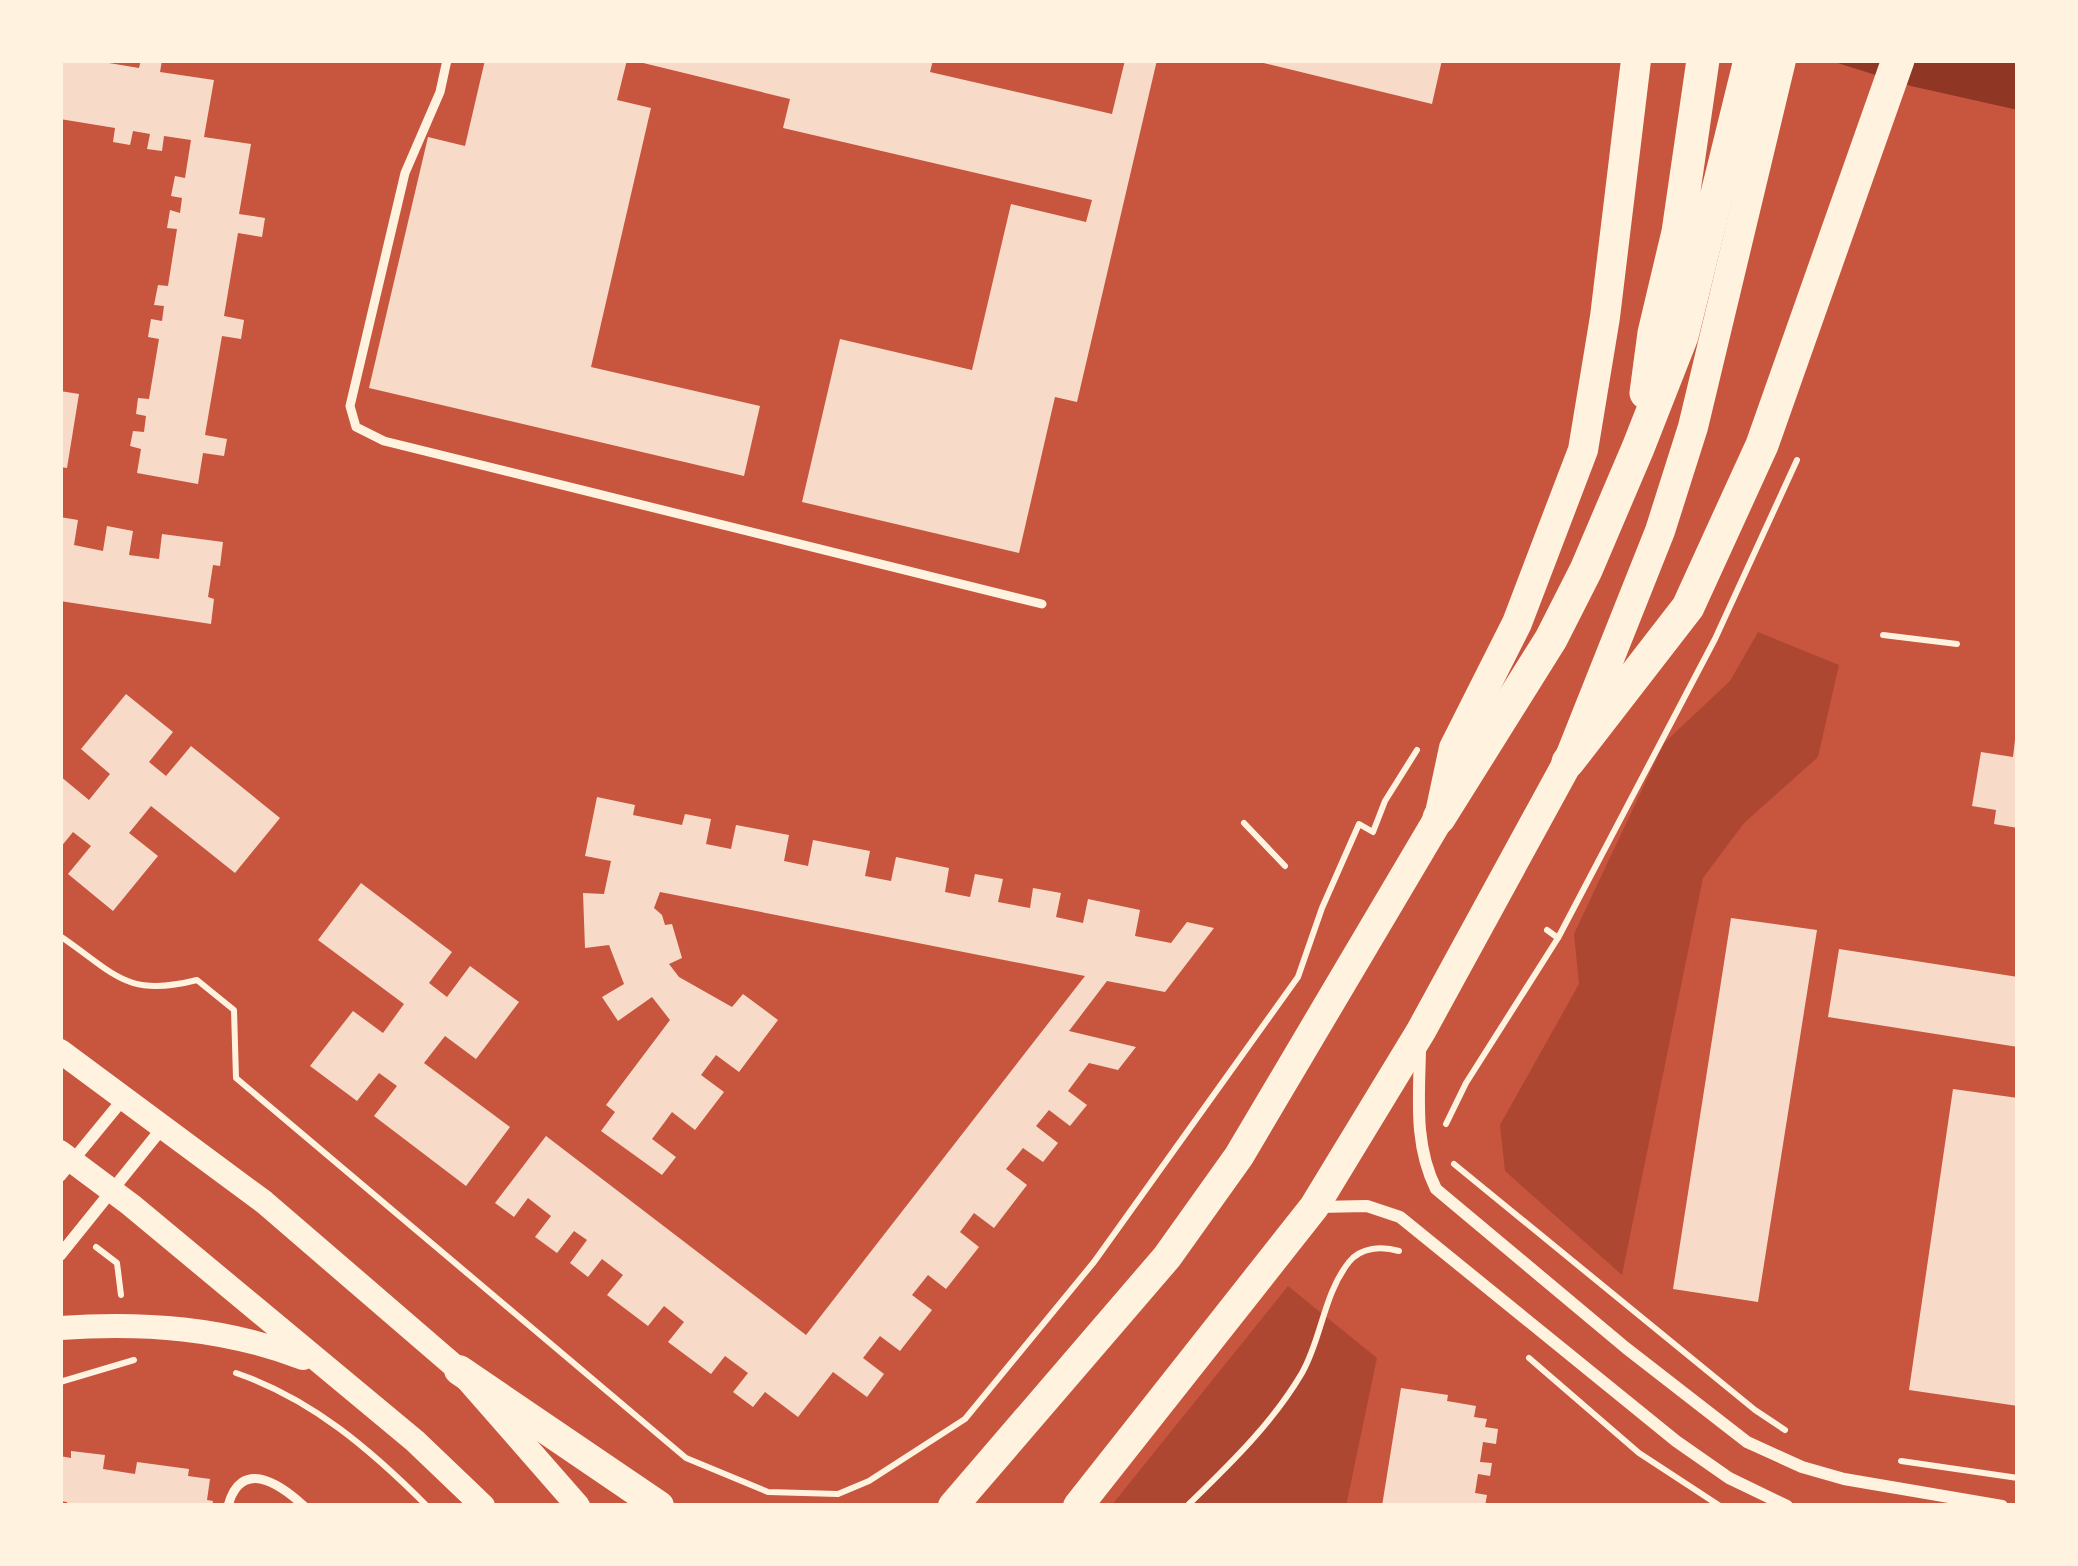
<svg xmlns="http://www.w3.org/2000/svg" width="2078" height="1566" viewBox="0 0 2078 1566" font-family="'Roboto Condensed',sans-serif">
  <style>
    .green { fill: #ae4732 }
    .water { fill: #8f3625 }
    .building { fill: #f7dbc8 }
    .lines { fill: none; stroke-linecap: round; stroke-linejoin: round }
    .path { stroke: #fff3e0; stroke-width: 6 }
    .service { stroke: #fff3e0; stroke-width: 9 }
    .minor { stroke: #fff3e0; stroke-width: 12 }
    .secondary { stroke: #fff3e0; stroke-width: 24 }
    .primary { stroke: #fff3e0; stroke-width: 30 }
    .trunk { stroke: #fff3e0; stroke-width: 33 }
  </style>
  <rect width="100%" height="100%" fill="#c8553d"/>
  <!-- green -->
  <path class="green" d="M1758,632L1839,665L1818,757L1744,823L1703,878L1622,1275L1505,1171L1500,1125L1579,984L1574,934L1664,743L1730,681Z
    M1288,1286L1377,1358L1346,1506H1111Z"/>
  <!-- water -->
  <path class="water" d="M1828,60H2018V110L1911,86Z"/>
  <!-- building -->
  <path class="building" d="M60,60H91L139,68L141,60H162L160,72L214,80L204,137L251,144L239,214L265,218L262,237L238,233L224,316L244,320L241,339L222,336L205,435L227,439L224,456L203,453L198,484L137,473L141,449L130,446L133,431L144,432L146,416L136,414L138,398L149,399L159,339L148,337L151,319L162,321L164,306L154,305L158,285L168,286L177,229L167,228L170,210L180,213L182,198L171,196L175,176L185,178L191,140L164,136L162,151L147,149L150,134L133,131L130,145L113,142L115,128L60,119Z
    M485,60H627L617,100L651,108L591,367L760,406L744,476L369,388L428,137L465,146Z
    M631,60H933L930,72L1112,114L1125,60H1157L1077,402L1055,397L1019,553L802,502L840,339L972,370L1011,204L1086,222L1092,200L783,128L790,99Z
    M1251,60H1442L1432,104Z
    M60,391L79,394L67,468L60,467Z
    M60,517L78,520L74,545L103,551L107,526L133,531L129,555L159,559L162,534L223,542L220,566L213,565L208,597L214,599L211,624L60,601Z
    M126,694L173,732L149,762L166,776L191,746L280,818L235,873L151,806L129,833L158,856L113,911L68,874L91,846L73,832L60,848V776L89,800L110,774L81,749Z
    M2015,740L2018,741V828L1994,824L1996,810L1972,806L1981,752L2013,757Z
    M597,797L635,805L633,815L682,825L685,814L711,819L706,844L731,849L736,825L789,835L784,861L808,866L813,840L870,851L865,876L891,881L896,857L949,868L945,892L970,897L975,874L1003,879L998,902L1030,908L1033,888L1061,893L1056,917L1083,923L1088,899L1140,910L1135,936L1171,943L1187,922L1214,928L1165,992L1107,981L1069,1031L1136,1047L1118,1070L1089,1063L1068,1091L1087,1105L1070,1126L1049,1110L1036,1126L1058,1143L1043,1162L1023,1148L1006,1169L1027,1185L994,1228L974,1213L960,1232L979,1247L946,1289L928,1275L912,1295L932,1310L900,1351L880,1336L863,1358L884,1374L867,1397L833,1372L798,1417L765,1392L753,1407L733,1392L748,1373L725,1356L711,1374L668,1342L684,1322L664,1306L648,1326L607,1295L623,1275L602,1259L588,1277L570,1263L587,1240L574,1231L557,1253L535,1237L551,1216L528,1198L514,1217L495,1203L546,1136L806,1335L1085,976L660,892L654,908L662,915L665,925L672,924L682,958L669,964L679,977L732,1007L743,994L778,1020L739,1072L716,1055L701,1075L724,1092L695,1130L672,1112L664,1123L652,1139L676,1157L662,1175L601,1131L615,1112L606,1105L670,1020L652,997L618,1021L602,997L624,984L609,945L585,948L583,893L604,894L611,861L585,856Z
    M361,883L452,952L429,983L447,997L470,966L519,1002L476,1059L445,1036L424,1063L510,1127L466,1186L374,1116L397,1086L379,1073L357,1101L310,1066L353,1011L383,1033L404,1004L318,940Z
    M1731,918L1817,930L1758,1302L1673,1289Z
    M1839,949L2018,977V1047L1828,1017Z
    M1953,1089L2018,1098V1406L1909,1390Z
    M1401,1388L1448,1395L1447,1401L1476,1406L1474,1417L1487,1419L1485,1427L1498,1429L1496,1444L1483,1442L1480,1462L1492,1463L1490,1476L1478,1474L1475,1493L1487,1495L1485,1506H1382Z
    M71,1451L105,1455L103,1469L135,1474L137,1462L189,1469L188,1476L210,1479L207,1500L213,1501L212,1506H67V1502L60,1501V1456L71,1458Z"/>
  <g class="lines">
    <!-- path -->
    <path class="path" d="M1883,635L1957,644
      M1244,823L1285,866
      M1547,930L1558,938L1715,639L1797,460
      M60,936C116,974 126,998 197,980L234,1010L236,1078L686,1458L768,1492L838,1494L869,1481L965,1419L1094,1262L1298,977L1322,908L1359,824L1373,832L1385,801L1417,750
      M1446,1124L1466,1083L1558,938
      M1454,1164L1755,1410L1785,1430
      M96,1247L117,1263L121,1295
      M1529,1358L1639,1453L1720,1506
      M236,1373C312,1399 371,1450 427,1506
      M60,1382L134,1360
      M1901,1461L2018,1478
      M1187,1506C1229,1465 1272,1424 1302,1373C1322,1338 1323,1295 1349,1262C1361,1247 1382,1246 1399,1251"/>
    <!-- service -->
    <path class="service" d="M447,60L440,92L405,173L350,406L356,427L384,441L1042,604
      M228,1506C241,1457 280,1484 304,1506"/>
    <!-- minor -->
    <path class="minor" d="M1420,1050C1419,1099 1414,1145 1436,1189L1626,1348L1747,1442L1802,1467L1844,1479L2002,1506
      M60,1176L124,1098
      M1318,1207L1367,1206L1400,1217L1676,1441L1729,1478L1787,1506
      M60,1255L163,1127"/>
    <!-- secondary -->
    <path class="secondary" d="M60,1051L264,1202L459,1370L578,1506
      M60,1152L131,1205L415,1441L483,1506
      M60,1328C144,1322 224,1328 303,1358"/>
    <!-- primary -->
    <path class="primary" d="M459,1370L659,1506
      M953,1506L1167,1257L1239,1156L1439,818L1454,748L1517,623L1583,450L1605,317L1636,60
      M1078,1506L1314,1207L1421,1031L1568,762L1660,531L1693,427L1781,60"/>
    <!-- trunk -->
    <path class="trunk" d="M1646,393L1654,333L1678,232L1703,60
      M1568,762L1688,607L1762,445L1898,60
      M1439,818L1551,639L1586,570L1638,448L1682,336L1750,60"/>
  </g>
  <!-- border -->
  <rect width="2078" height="1566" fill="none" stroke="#fff3e0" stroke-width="126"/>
</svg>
